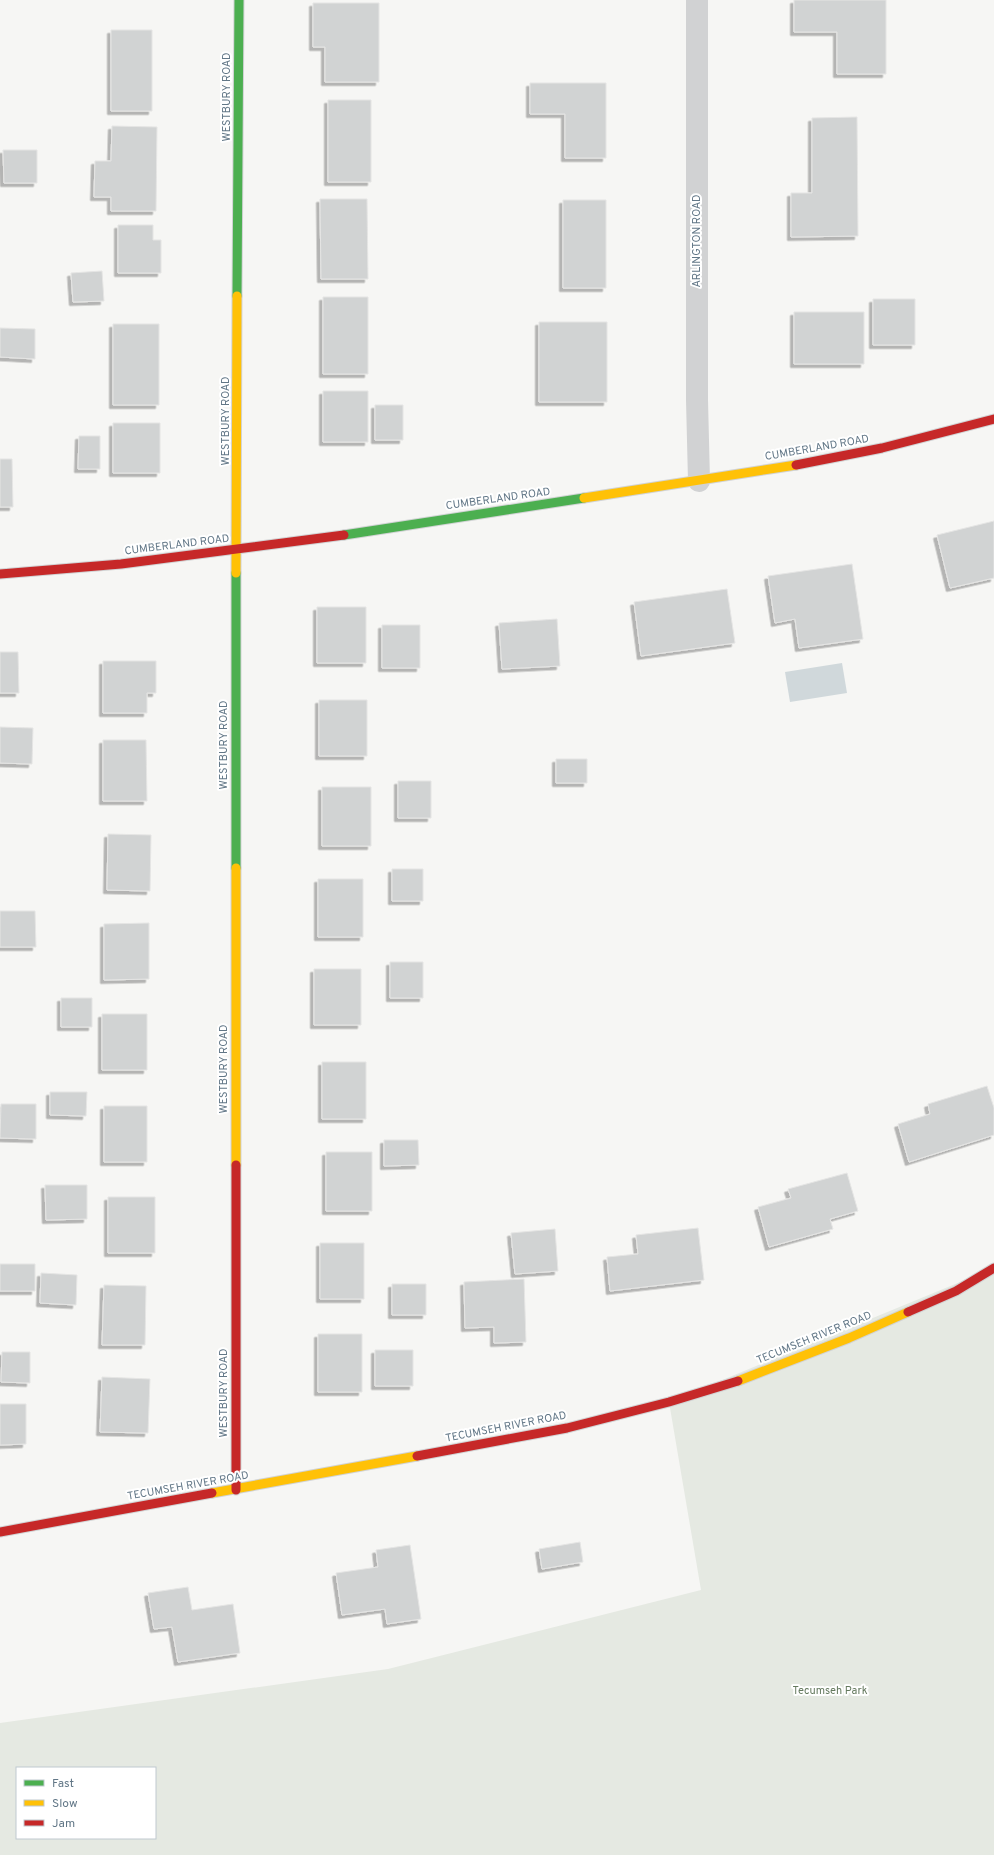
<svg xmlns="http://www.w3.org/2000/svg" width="994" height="1855" viewBox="0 0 994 1855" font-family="Overpass,sans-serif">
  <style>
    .green { fill: #e5e9e2; fill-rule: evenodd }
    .water { fill: #d0d8db }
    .building { fill: #d1d3d3; stroke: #e5e5e4; filter: url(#shadow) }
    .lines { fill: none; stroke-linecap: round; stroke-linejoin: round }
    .fast-casing { stroke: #d1d3d4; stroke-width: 11 }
    .slow-casing { stroke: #d1d3d4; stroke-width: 11 }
    .jam-casing { stroke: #d1d3d4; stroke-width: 11 }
    .street { stroke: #d1d2d3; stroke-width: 22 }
    .fast { stroke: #4caf50; stroke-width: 9 }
    .slow { stroke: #ffc107; stroke-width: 9 }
    .jam { stroke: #c62828; stroke-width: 9 }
    .labels { text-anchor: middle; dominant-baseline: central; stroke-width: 4; stroke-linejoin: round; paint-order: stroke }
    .street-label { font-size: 11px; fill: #627787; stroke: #fff }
    .park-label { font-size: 11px; fill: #64795e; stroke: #fff }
  </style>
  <defs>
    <filter id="shadow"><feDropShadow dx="-3.5" dy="3.5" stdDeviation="0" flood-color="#0004"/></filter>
  </defs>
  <rect width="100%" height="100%" fill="#f6f6f4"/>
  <!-- green -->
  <path class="green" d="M994,1268V1855H0V1723L388,1669L701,1590L669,1402ZM17,1768H155V1838H17Z"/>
  <!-- water -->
  <path class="water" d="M842,663L847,693L790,702L785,672Z"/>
  <!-- building -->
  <path class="building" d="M794,0H886V74H837V32H794Z
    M313,3H379V82H325V47H313Z
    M111,30H152V111H111Z
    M530,83H606V158H565V114H530Z
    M328,100H371V182H328Z
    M857,117L858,236L791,237V193H812V118Z
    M112,126L157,127L156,211H111V197H94L95,161H111Z
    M3,150H37V183H4Z
    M320,199H367L368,279H321Z
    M563,200H606V288H563Z
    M118,225H153V240H161V273H118Z
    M102,271L104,301L73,302L71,273Z
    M323,297H368V374H323Z
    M873,299H915V345H873Z
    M794,312H864V364H794Z
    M539,322H607V402H539Z
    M113,324H159V405H113Z
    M0,328L35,329V359L0,357Z
    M323,391H368V442H323Z
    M375,405H403V440H375Z
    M113,423H160V473H113Z
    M79,436H100V469H78Z
    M0,459H12L13,507H0Z
    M994,521V578L950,588L937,535Z
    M852,564L863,639L799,648L795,619L775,623L768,576Z
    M727,589L735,643L641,656L634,602Z
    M317,607H366V663H317Z
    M557,619L560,666L502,669L499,623Z
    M382,625H420V668H382Z
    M0,652H18L19,693H0Z
    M103,661H156V693H147V713H103Z
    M319,700H367V756H319Z
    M0,727L33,728L32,764L0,763Z
    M103,740H146L147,801H103Z
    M556,759H587V783H556Z
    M398,781H431V818H398Z
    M322,787H371V846H322Z
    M108,834L151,835L150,891L107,890Z
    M392,869H423V901H392Z
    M318,879H363V937H318Z
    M0,911H35L36,947H0Z
    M149,923V979L104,980V924Z
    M390,962H423V998H390Z
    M314,969H361V1025H314Z
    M61,998H92V1027H61Z
    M102,1014H147V1070H102Z
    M322,1062H366V1119H322Z
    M987,1086L994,1108V1135L909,1162L898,1124L930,1114L928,1104Z
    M50,1092H87L86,1116L50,1115Z
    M1,1104H36V1139L0,1138Z
    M104,1106H147V1162H104Z
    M384,1140H418L419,1165L384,1166Z
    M326,1152H372V1211H326Z
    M847,1173L858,1211L830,1219L833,1229L769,1247L758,1207L791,1198L788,1189Z
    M45,1185H87V1219L46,1220Z
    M108,1197H155V1253H108Z
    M698,1228L704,1280L610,1291L607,1257L638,1254L636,1235Z
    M555,1229L558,1271L515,1274L511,1233Z
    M320,1243H364V1299H320Z
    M0,1264H35V1291H0Z
    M41,1273L77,1275L76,1305L40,1303Z
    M524,1279L526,1342L494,1343V1327L465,1328L464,1282Z
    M392,1284H426V1315H392Z
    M104,1285L146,1286L145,1345H102Z
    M318,1334H362V1392H318Z
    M375,1350H413V1386H375Z
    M2,1352H30V1383L1,1382Z
    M102,1377L150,1379L148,1433L100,1432Z
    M0,1404H26V1444L0,1445Z
    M580,1542L583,1562L542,1569L539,1549Z
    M410,1545L421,1619L387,1624L385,1609L342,1615L336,1573L378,1567L376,1550Z
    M188,1587L192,1610L233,1604L240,1653L178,1662L172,1627L154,1629L148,1593Z"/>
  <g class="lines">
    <defs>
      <path id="fast" d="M237,296L239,0
        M344,535L584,498
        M236,868V573"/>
      <path id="slow" d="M584,498L796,465
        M236,573L237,296
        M236,868V1165
        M738,1381L849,1338L908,1312
        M212,1493L417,1456"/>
      <path id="jam" d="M796,465L882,448L994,419
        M0,574L121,564L344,535
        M236,1165V1490
        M908,1312L956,1291L994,1268
        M417,1456L567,1428L669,1402L738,1381
        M0,1532L212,1493"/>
    </defs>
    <!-- fast casing -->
    <use href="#fast" class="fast-casing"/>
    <!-- slow casing -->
    <use href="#slow" class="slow-casing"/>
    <!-- jam casing -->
    <use href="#jam" class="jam-casing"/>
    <!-- street -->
    <path class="street" d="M697,0V400L699,481"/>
    <!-- fast -->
    <use href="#fast" class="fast"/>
    <!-- slow -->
    <use href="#slow" class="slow"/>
    <!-- jam -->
    <use href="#jam" class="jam"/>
  </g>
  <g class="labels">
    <!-- street labels -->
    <g class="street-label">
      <text transform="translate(227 97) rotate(-90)">WESTBURY ROAD</text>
      <text transform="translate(697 241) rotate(-90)">ARLINGTON ROAD</text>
      <text transform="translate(226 421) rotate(-90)">WESTBURY ROAD</text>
      <text transform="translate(817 448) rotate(-10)">CUMBERLAND ROAD</text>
      <text transform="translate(498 499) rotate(-8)">CUMBERLAND ROAD</text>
      <text transform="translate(177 545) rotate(-7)">CUMBERLAND ROAD</text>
      <text transform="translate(224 745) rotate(-90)">WESTBURY ROAD</text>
      <text transform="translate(224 1069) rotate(-90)">WESTBURY ROAD</text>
      <text transform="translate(814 1338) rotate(-22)">TECUMSEH RIVER ROAD</text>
      <text transform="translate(224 1393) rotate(-90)">WESTBURY ROAD</text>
      <text transform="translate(506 1427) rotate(-11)">TECUMSEH RIVER ROAD</text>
      <text transform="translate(188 1486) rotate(-10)">TECUMSEH RIVER ROAD</text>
    </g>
    <!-- park labels -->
    <g class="park-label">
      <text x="830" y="1691">Tecumseh Park</text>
    </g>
  </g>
  <!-- legend -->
  <rect x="16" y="1767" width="140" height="72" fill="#ffffff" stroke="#c0c9cf"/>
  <rect x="24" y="1780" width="20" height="6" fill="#4caf50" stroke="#c0c9cf"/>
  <text x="52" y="1787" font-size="12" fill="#627787">Fast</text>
  <rect x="24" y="1800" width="20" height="6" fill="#ffc107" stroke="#c0c9cf"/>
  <text x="52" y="1807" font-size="12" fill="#627787">Slow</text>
  <rect x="24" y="1820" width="20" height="6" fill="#c62828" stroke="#c0c9cf"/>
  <text x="52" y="1827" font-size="12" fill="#627787">Jam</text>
</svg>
